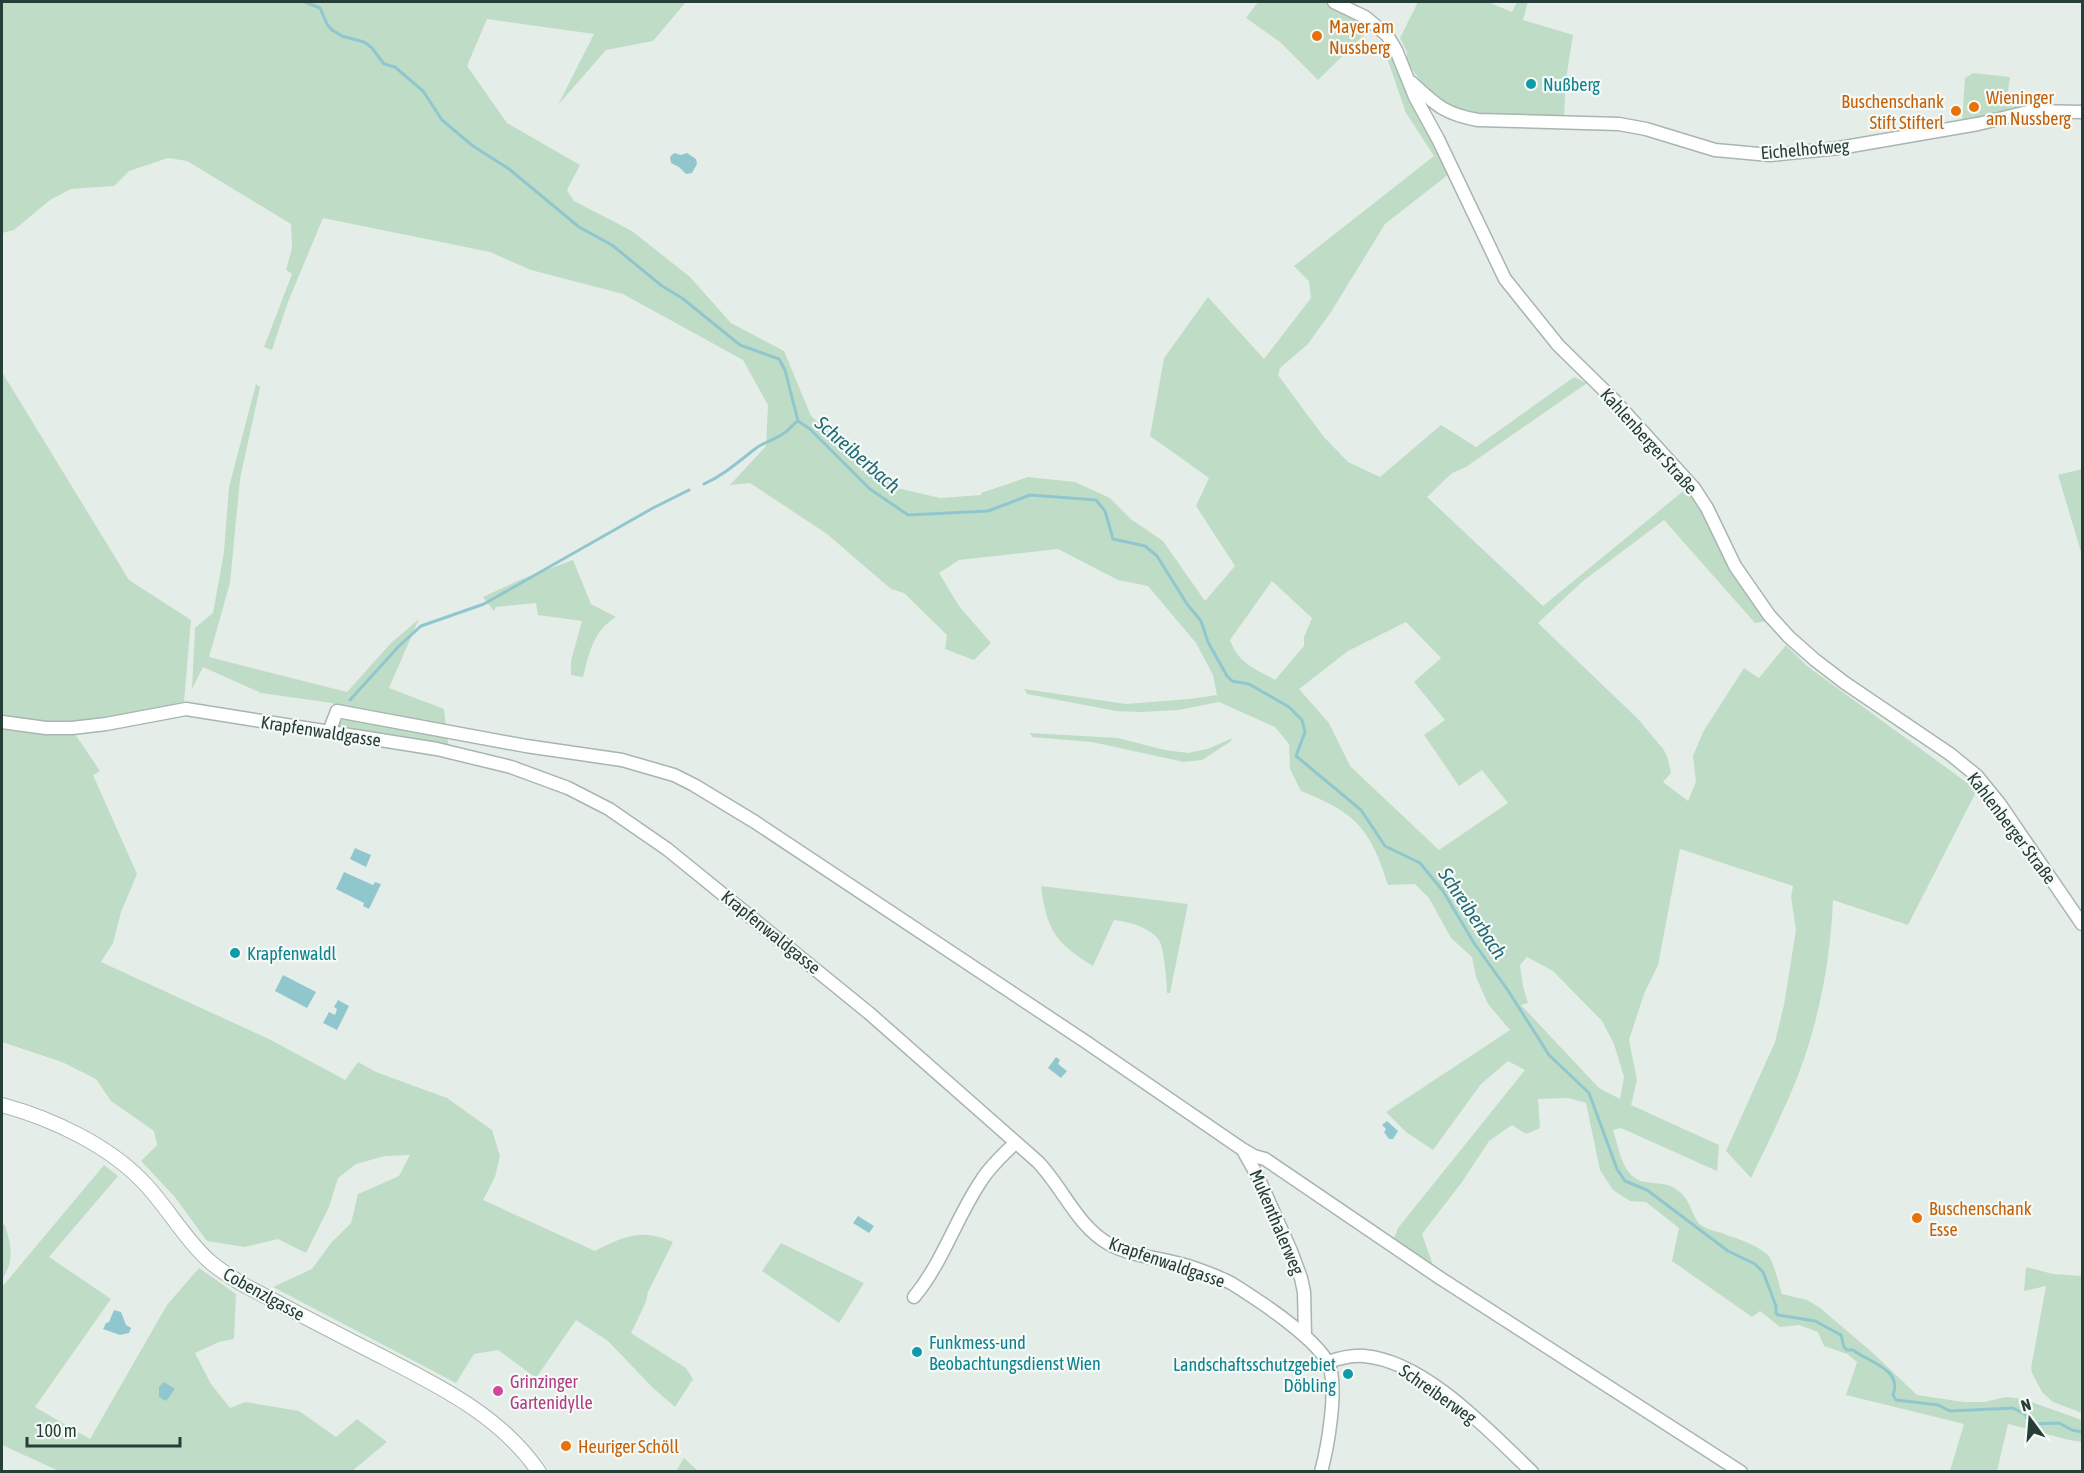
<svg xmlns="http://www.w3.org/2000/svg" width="2084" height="1473" viewBox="0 0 2084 1473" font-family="'Asap Condensed',sans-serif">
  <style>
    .green { fill: #bfddc6; fill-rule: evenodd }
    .water { fill: #90c7cf }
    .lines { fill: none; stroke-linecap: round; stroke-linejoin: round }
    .stream { stroke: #90c7cf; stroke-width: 3 }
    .minor-casing { stroke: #a8b5b0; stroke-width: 15 }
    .tertiary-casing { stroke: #a8b5b0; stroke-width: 16 }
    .minor { stroke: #fff; stroke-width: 12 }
    .tertiary { stroke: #fff; stroke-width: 14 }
    .food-dot { fill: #e8710a; stroke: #f5faf7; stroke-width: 2 }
    .culture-dot { fill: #0f9aa8; stroke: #f5faf7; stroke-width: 2 }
    .hotel-dot { fill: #d1479c; stroke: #f5faf7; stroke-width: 2 }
    .labels { text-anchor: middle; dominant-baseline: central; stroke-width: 4.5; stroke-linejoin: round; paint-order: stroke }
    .food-label { font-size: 18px; fill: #c56008; stroke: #f5faf7; text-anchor: start }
    .culture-label { font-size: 18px; fill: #0d838f; stroke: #f5faf7; text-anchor: start }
    .street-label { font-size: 18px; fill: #253e37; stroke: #f5faf7 }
    .hotel-label { font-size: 18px; fill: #b23c85; stroke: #f5faf7; text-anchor: start }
    .water-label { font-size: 20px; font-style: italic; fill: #226b77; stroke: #f5faf7 }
  </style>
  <rect width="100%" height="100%" fill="#e5ede9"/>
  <!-- green -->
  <path class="green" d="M2,2H686L653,41L606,50L558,105L594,34L487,19L467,66L507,123L580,165L567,190L574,201L632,231L690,277L731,323L784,351L811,416L897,488L940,498L981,495V493L1028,477L1075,482L1110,498L1132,520L1163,541L1205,601L1235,566L1196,506L1209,478L1150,436L1164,358L1208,297L1264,359L1311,298L1309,281L1294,266L1434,156L1406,113L1387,58L1393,53L1449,174L1385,224L1331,312L1308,344L1280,368L1278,375L1323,436L1348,462L1380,477L1441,425L1476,447L1574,377L1587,383L1466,467L1452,473L1427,497L1543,606L1687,488L1700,506L1767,621L1755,623L1664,520L1583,581L1538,623L1638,719L1664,750L1668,759L1671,773L1663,782L1688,801L1696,782L1693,756L1703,732L1744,668L1759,678L1786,645L1807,666L1977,790L1908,925L1833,900C1831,947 1824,992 1811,1037C1797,1086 1773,1132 1751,1178L1726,1151L1775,1042L1784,1005L1796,930L1791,897L1793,886L1680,849L1658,965L1644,994L1629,1040L1637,1080L1631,1105L1719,1145L1717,1171L1621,1128L1613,1130C1619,1148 1622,1178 1645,1182C1656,1184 1665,1182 1676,1189C1692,1199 1692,1219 1701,1225C1709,1231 1718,1231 1727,1235C1739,1239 1759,1246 1768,1255C1774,1262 1779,1285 1782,1294L1807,1300L1819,1307L1873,1353L1917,1395L1964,1402H1984L2006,1397L2023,1399L2082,1420V1442L2069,1440L2008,1424L1997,1471H1950L1964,1424L1846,1395L1857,1362L1847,1354L1824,1346L1818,1332L1799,1325L1780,1327L1760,1311L1752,1317L1672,1261L1679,1228L1646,1202L1630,1201L1613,1190L1600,1170L1586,1103L1568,1098L1538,1099L1540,1128L1526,1134L1512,1125L1489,1141L1462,1182L1422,1234L1435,1271L1393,1241L1398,1228L1525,1070L1508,1061L1481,1084L1433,1150L1406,1132L1386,1112L1510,1030L1488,1004L1476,977L1472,957L1451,938L1429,898L1415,884L1388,885C1370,828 1356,813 1301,791L1290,769L1289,744L1275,727L1219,702L1179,710L1141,712L1116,711L1027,694L1024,689L1126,704L1189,699L1217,695L1213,675L1196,643L1148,586L1118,580L1058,549L959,560L939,573L959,606L991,643L974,660L945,649L947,635L904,593L891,589L827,534L750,483L730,485L766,446L768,405L743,360L623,294L531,270L490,252L323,218L288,302L272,350L264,347L292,274L286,270L292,248L291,224L187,161L168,158L129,171L114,186L71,189L50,200L14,230L2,233ZM1272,581L1312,618L1304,637V646L1275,680C1254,668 1239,664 1230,640ZM1406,622L1441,658L1414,682L1445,720L1424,735L1459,786L1482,770L1508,803L1439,850L1350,766L1329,723L1299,689L1348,651ZM1527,957L1553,971L1602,1021L1614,1044L1624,1077L1620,1099L1599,1088L1521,1005L1528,1003L1523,986L1520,965Z
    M1258,2H1323L1349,13L1371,28L1318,80L1280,42L1246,18Z
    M1418,2H1488L1512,12L1517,2H1528L1523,20L1573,35L1566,79L1564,118L1483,117L1460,112L1426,89L1407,62V52L1400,38Z
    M1973,73L2010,77L2007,97L2032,95L2035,107L1962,124L1965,78Z
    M2,372L129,580L191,620L184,702L94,722L48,723L47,735L75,734L100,771L93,775L137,874L121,912L113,943L101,962L271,1040L345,1080L358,1062L376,1072L447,1098L492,1130L500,1156L495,1177L483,1200L595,1251C624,1236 642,1228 673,1242L648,1292L646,1302L631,1333L686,1368L693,1379L675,1407L653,1388L608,1341L576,1320L536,1378L498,1350L474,1354L456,1383L273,1287L312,1269L331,1243L351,1223L358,1194L399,1176L410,1155L385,1156L356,1164L338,1178L329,1207L306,1253L278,1239L245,1247L207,1241L174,1196L141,1161L157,1145L154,1131L111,1101L96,1079L62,1062L2,1042Z
    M256,384L260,387L240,479L230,583L209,657L347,692L391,643L419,619L389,688L444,709L446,727L344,710L332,703L261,693L203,667L192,689L195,628L213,613L224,552L229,487Z
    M2082,469V555L2058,475Z
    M573,560L591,604L616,617C593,631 589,654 583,677L571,675V661L582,621L538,615L536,603L496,607L494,611L483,597L522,579Z
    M344,719H354L447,734L449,748L339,729L337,725L338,722Z
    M1030,733L1118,738L1165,750L1188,753L1207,749L1233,738L1230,742L1202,760L1184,762L1092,742L1032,737Z
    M1041,886L1188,904L1170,993H1167C1167,982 1164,951 1160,942C1153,928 1127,921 1114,920L1093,966C1054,942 1047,930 1041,886Z
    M104,1165L118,1176L49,1257L111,1299L35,1407L90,1439L167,1305L199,1268L236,1294L234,1339L219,1342L195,1353L211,1384L230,1408L245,1402L299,1411L336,1437L357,1419L387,1442L351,1472L59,1471L2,1445V1287Z
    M2,1224L5,1225C11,1245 15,1261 2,1279Z
    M781,1243L864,1283L839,1323L762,1271Z
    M2026,1267L2053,1274L2082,1276V1413L2053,1402L2042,1392L2032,1373L2031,1368L2046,1286L2024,1291Z
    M684,1458L698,1471H676Z"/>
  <!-- water -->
  <path class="water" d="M674,153L681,155L687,153L696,159L697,164L692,173L686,174L679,167L671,163L670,157Z
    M355,848L371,855L366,867L350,859Z
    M344,872L373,885L375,882L381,884L369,909L363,906L364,903L336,889Z
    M283,975L316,992L307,1008L275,991Z
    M338,1000L349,1006L337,1030L323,1023L329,1012L335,1015L337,1009L334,1007Z
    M1056,1057L1060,1060L1058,1064L1067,1071L1061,1078L1048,1068Z
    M1387,1121L1398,1131L1393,1139H1389L1384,1132L1386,1129L1382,1125Z
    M858,1216L874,1226L869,1233L853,1223Z
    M114,1310L121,1312L126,1325L131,1328L129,1333L120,1335L103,1329L106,1323L109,1322Z
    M164,1382L175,1389L166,1401L159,1397V1387Z"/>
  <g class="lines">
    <!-- stream -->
    <path class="stream" d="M305,2L320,8L327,24L332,30L342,36L364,42L372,48L384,64L395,67L423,91L442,120L473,146L509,169L579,227L612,245L662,286L682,298L740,345L779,359L785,370L798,421L810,429L870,489L908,515L988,511L1030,495L1096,500L1105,511L1113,539L1145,546L1157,556L1187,604L1201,621L1208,642L1227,676L1232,681L1249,684L1289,707L1302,720L1305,732L1296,756L1361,810L1385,846L1420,863L1443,891L1474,943L1507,989L1549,1055L1589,1093L1617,1169L1625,1181L1647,1190L1728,1251L1755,1264L1763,1272L1776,1306V1313L1778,1315L1815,1321L1841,1335L1844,1347L1847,1350H1853C1868,1362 1903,1369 1893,1395L1896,1400L1938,1405L1950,1411L2013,1408L2026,1415L2028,1422L2031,1424L2059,1423L2072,1430L2082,1432
      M704,484C724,475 738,462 755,449C763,442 775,440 784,433C790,430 792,424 798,421
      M350,700L399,646L421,626L484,604L653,508L689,490"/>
    <defs>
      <path id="minor" d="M1334,2L1365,17L1387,35L1396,50L1415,97L1438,139L1505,279L1558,345L1614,400L1694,488L1707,508L1735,566L1769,615L1789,637L1815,660L1845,683L1950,754L1977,776L1999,803L2082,924
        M1411,82C1436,105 1444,114 1478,120L1619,124L1646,129L1715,150L1770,155L1839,148L1978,124L2032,111L2082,112
        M2,722L46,728H72L106,724L186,709L437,749L511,767L568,788L609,809L667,849L869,1013L1038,1162C1063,1188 1077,1226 1109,1244C1133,1257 1163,1258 1188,1266C1203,1271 1217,1276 1231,1283C1255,1298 1322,1341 1330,1368C1337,1393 1328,1446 1321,1472
        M329,732L337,711L526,746L622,760L674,775L694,785L755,822L1086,1042L1242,1149L1254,1156L1265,1159L1440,1278L1741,1472
        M1244,1152L1258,1177L1291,1251L1301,1278L1304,1292L1305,1335
        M914,1297C943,1262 956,1218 981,1181C990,1166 1003,1155 1015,1143
        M1328,1362C1340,1358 1351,1355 1364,1356C1425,1361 1489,1431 1532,1472"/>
      <path id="tertiary" d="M2,1105C53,1119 111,1146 147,1186C169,1210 185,1239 208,1260C219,1270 231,1277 242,1284C286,1307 329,1330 373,1352C433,1383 500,1414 539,1472"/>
    </defs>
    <!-- minor casing -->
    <use href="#minor" class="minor-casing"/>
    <!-- tertiary casing -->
    <use href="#tertiary" class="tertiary-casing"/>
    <!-- minor -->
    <use href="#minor" class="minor"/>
    <!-- tertiary -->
    <use href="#tertiary" class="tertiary"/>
  </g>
  <!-- markers -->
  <g class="food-dot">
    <circle cx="1317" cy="36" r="6"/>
    <circle cx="1974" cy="107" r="6"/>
    <circle cx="1956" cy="111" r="6"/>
    <circle cx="1917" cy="1218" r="6"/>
    <circle cx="566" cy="1446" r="6"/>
  </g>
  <g class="culture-dot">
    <circle cx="1531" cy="84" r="6"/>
    <circle cx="235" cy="953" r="6"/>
    <circle cx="917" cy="1352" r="6"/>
    <circle cx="1348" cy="1374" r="6"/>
  </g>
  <circle class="hotel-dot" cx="498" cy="1391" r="6"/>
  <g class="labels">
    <!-- food labels -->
    <g class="food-label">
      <text x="1329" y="26">Mayer am<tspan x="1329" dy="21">Nussberg</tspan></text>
      <text x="1986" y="97">Wieninger<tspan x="1986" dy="21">am Nussberg</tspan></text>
      <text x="1944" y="101" text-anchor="end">Buschenschank<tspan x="1944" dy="21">Stift Stifterl</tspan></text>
      <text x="1929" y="1208">Buschenschank<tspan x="1929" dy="21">Esse</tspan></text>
      <text x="578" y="1446">Heuriger Schöll</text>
    </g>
    <!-- culture labels -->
    <g class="culture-label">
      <text x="1543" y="84">Nußberg</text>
      <text x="247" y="953">Krapfenwaldl</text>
      <text x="929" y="1342">Funkmess-und<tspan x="929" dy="21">Beobachtungsdienst Wien</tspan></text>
      <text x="1336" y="1364" text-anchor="end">Landschaftsschutzgebiet<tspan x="1336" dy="21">Döbling</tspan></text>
    </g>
    <!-- street labels -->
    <g class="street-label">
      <text transform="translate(1805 149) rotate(-5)">Eichelhofweg</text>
      <text transform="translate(1649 441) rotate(48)">Kahlenberger Straße</text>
      <text transform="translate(321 731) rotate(9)">Krapfenwaldgasse</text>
      <text transform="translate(2012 828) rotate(53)">Kahlenberger Straße</text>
      <text transform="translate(771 932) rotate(39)">Krapfenwaldgasse</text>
      <text transform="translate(1277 1222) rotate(67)">Mukenthalerweg</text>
      <text transform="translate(1167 1262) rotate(19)">Krapfenwaldgasse</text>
      <text transform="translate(264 1294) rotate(29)">Cobenzlgasse</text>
      <text transform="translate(1438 1394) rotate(35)">Schreiberweg</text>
    </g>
    <!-- hotel labels -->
    <g class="hotel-label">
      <text x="510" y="1381">Grinzinger<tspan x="510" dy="21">Gartenidylle</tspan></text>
    </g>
    <!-- water labels -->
    <g class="water-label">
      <text transform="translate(858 454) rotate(41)">Schreiberbach</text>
      <text transform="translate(1473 913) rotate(56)">Schreiberbach</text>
    </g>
  </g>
  <!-- border -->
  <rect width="2084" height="1473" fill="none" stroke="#253e37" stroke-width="6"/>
  <!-- north arrow -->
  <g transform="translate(2030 1419) rotate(344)" stroke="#f5faf7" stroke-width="4.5" paint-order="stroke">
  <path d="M0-4.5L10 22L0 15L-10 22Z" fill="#253e37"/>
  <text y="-9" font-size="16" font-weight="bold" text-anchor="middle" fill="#253e37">N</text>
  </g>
  <!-- scale -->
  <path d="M27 1437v9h153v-9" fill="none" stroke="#253e37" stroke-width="3"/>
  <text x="36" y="1437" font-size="18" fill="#253e37" stroke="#f5faf7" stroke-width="4.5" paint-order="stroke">100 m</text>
</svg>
